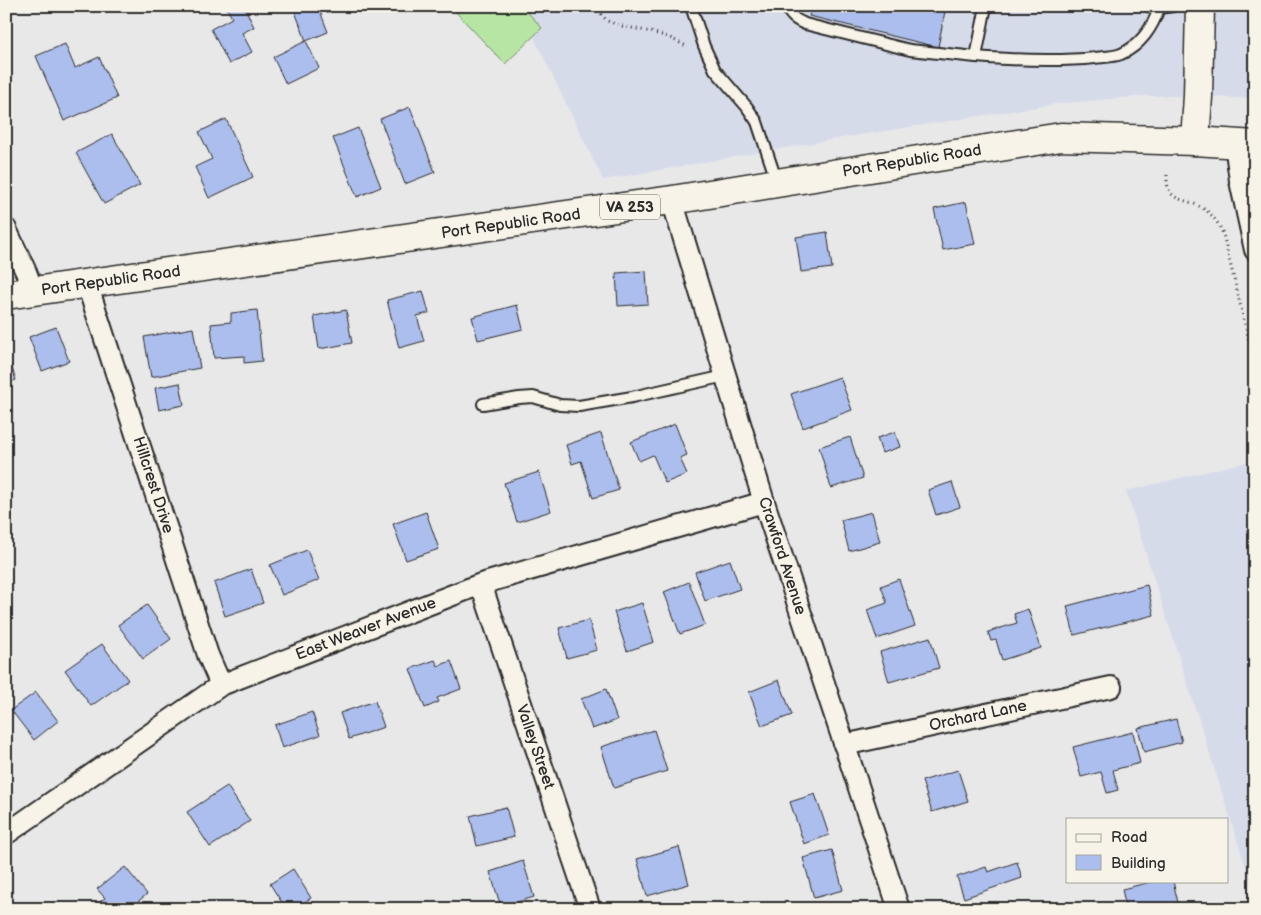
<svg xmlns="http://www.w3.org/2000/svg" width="1261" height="915" viewBox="0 0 1261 915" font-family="'Balsamiq Sans',sans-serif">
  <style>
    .built { fill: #d6dbea }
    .pitch { fill: #b7e5a3; stroke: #718867 }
    .building { fill: #acbeed; stroke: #2b2b2b }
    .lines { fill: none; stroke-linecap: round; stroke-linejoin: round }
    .lane-casing { stroke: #2b2b2b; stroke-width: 14 }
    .street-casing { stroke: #2b2b2b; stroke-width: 24 }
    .secondary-casing { stroke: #2b2b2b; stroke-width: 31 }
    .primary-casing { stroke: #2b2b2b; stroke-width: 31 }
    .path { stroke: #2b2b2b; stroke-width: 3; stroke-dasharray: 1 4; stroke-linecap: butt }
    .lane { stroke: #f7f3e8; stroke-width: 10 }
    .street { stroke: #f7f3e8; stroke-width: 20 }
    .secondary { stroke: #f7f3e8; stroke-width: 28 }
    .primary { stroke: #f7f3e8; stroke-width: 28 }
    .labels { text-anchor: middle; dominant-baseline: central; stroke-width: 4; stroke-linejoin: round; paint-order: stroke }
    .shield { fill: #f7f3e8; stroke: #686764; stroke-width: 1 }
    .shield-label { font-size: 15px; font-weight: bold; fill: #2b2b2b }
    .street-label { font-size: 16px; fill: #2b2b2b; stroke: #f7f3e8 }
  </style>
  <rect width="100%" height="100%" fill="#e8e8e9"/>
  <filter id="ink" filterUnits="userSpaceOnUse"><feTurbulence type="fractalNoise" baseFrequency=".02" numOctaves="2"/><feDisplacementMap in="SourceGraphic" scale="10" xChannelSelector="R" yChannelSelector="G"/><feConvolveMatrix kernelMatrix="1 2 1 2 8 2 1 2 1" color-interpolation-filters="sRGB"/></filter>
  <g filter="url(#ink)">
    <!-- built -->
    <path class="built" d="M510,6H1255V99L1198,96H1144L1055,104L847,137L603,180L526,21Z
      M1255,460V896L1126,491Z"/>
    <!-- pitch -->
    <path class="pitch" d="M453,6H522L542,28L505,64L451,7Z"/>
    <!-- building -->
    <path class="building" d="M226,6H244L254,27L242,33L252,52L229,64L211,29L232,18Z
      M293,6H318L328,32L306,41Z
      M812,6H946L938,47L809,16Z
      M306,41L319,68L286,84L273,57Z
      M65,44L75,68L99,57L117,98L64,121L36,56Z
      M410,107L435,172L405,184L380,119Z
      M226,119L253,177L209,198L195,167L212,159L199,132Z
      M358,128L381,187L357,197L333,138Z
      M112,134L140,185L104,204L76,153Z
      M966,202L975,244L943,250L934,209Z
      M827,232L832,268L801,272L796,237Z
      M646,271L648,304L618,306L616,273Z
      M423,291L429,313L417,316L424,341L399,348L387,300Z
      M517,305L523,329L478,340L472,317Z
      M257,310L262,361L244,363V356L214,358L211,324L231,322V313Z
      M346,310L352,343L319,349L314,316Z
      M56,327L69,361L42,371L29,337Z
      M193,328L200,368L151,377L144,337Z
      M6,350L16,380L6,384Z
      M840,377L852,410L803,428L791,394Z
      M180,383L184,405L159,410L155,388Z
      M675,424L687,455L680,458L687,474L665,483L653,455L639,461L631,442Z
      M895,432L900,447L882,453L877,438Z
      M601,433L619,490L593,498L581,461L572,464L566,445Z
      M850,437L863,478L831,488L819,447Z
      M539,472L551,511L517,522L504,483Z
      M952,482L960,507L936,515L928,490Z
      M426,512L439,549L406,560L393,524Z
      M872,512L880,542L849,551L841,520Z
      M307,550L319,580L282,595L270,565Z
      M730,560L740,589L705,601L695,572Z
      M251,569L263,603L225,616L214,583Z
      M899,579L915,626L877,639L867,610L887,603L881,586Z
      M689,582L705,625L680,634L664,592Z
      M1147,585L1154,615L1074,635L1067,606Z
      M642,603L654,642L627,651L614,612Z
      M147,605L171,639L143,659L118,625Z
      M1028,609L1041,648L1002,660L996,640L991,641L988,632L1017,623L1014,614Z
      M589,620L597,650L567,658L559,628Z
      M930,637L939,668L889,682L880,652Z
      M102,644L128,680L91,706L65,670Z
      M435,660L438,666L451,661L461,689L437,698L439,702L425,708L410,669Z
      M779,680L792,715L762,726L749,692Z
      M606,689L617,720L592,729L581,699Z
      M36,692L58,721L34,740L11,710Z
      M375,701L384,727L349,739L340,713Z
      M312,712L320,735L282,748L275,725Z
      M1176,719L1182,742L1144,752L1138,728Z
      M654,730L667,771L614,788L601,747Z
      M1133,732L1140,763L1113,770L1118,790L1107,793L1101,772L1081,777L1073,747Z
      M958,770L968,801L932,812L922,781Z
      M227,786L250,821L210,847L187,812Z
      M815,794L829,835L804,844L790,802Z
      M506,807L514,837L477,846L470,816Z
      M679,847L689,884L647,896L637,859Z
      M832,850L843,890L814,898L803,858Z
      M523,861L534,897L501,907L490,872Z
      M1017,862L1022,878L964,898L957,877L986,867L988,872Z
      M125,867L147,894L129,909H101L97,904L105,898L97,889Z
      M293,869L311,898L294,909H286L270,884Z
      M1155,881H1173L1178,903L1153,909H1126L1122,889Z"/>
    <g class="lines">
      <defs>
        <path id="lane" d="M691,6L704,46L715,70L747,107L757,122L777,182
          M787,6C789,16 796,20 805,24L910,50L976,57
          M986,6L976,57C1016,60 1055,62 1095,58C1103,57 1113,57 1121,54C1140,46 1153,27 1159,8L1148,6
          M1159,8L1173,6
          M483,404L519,398L533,397L560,405L579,406L632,397L725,376"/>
        <path id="street" d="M1235,143L1240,181L1255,250
          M672,200L764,502L899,909
          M6,229L26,272L33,291
          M87,284L208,655L221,685
          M481,584L590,909
          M844,745L1111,687
          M6,834L221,685L481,584L764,502"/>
        <path id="secondary" d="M1195,141L1198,96L1200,6"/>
        <path id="primary" d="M6,295L672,200L1061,137L1195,141L1255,145"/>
      </defs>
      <!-- lane casing -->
      <use href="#lane" class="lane-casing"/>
      <!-- street casing -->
      <use href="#street" class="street-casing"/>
      <!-- secondary casing -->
      <use href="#secondary" class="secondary-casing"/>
      <!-- primary casing -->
      <use href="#primary" class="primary-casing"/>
      <!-- path -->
      <path class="path" d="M595,6L607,21L622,26L651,32L668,37L688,47
        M1167,175C1166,205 1185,196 1204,209C1213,215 1219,224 1223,234L1255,365"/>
      <!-- lane -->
      <use href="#lane" class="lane"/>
      <!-- street -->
      <use href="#street" class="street"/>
      <!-- secondary -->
      <use href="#secondary" class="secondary"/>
      <!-- primary -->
      <use href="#primary" class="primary"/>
    </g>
  </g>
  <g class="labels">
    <!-- shield labels -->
    <rect class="shield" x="600" y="194.5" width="60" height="25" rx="4"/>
    <g class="shield-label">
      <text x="630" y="207">VA 253</text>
    </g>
    <!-- street labels -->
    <g class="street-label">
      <text transform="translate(912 161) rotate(-9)">Port Republic Road</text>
      <text transform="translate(511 224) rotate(-8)">Port Republic Road</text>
      <text transform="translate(111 281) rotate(-8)">Port Republic Road</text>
      <text transform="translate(153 485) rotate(72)">Hillcrest Drive</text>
      <text transform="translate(782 556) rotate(72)">Crawford Avenue</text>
      <text transform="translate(366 629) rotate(-21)">East Weaver Avenue</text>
      <text transform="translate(978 716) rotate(-12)">Orchard Lane</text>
      <text transform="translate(535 747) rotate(71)">Valley Street</text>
    </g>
  </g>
  <!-- margin -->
  <rect width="1261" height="915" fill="none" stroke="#f7f3e8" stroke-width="25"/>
  <rect x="12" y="12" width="1236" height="890" fill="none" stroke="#2b2b2b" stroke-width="2" filter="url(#ink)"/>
  <!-- legend -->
  <rect x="1066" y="818" width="162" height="65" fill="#f7f3e8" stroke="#a5a39c"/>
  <rect x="1076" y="834" width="25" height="8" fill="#f7f3e8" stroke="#a5a39c"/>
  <text x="1111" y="842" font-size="15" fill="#2b2b2b">Road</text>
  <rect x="1076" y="855" width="25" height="15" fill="#acbeed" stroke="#a5a39c"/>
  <text x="1111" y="868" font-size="15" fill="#2b2b2b">Building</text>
</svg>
